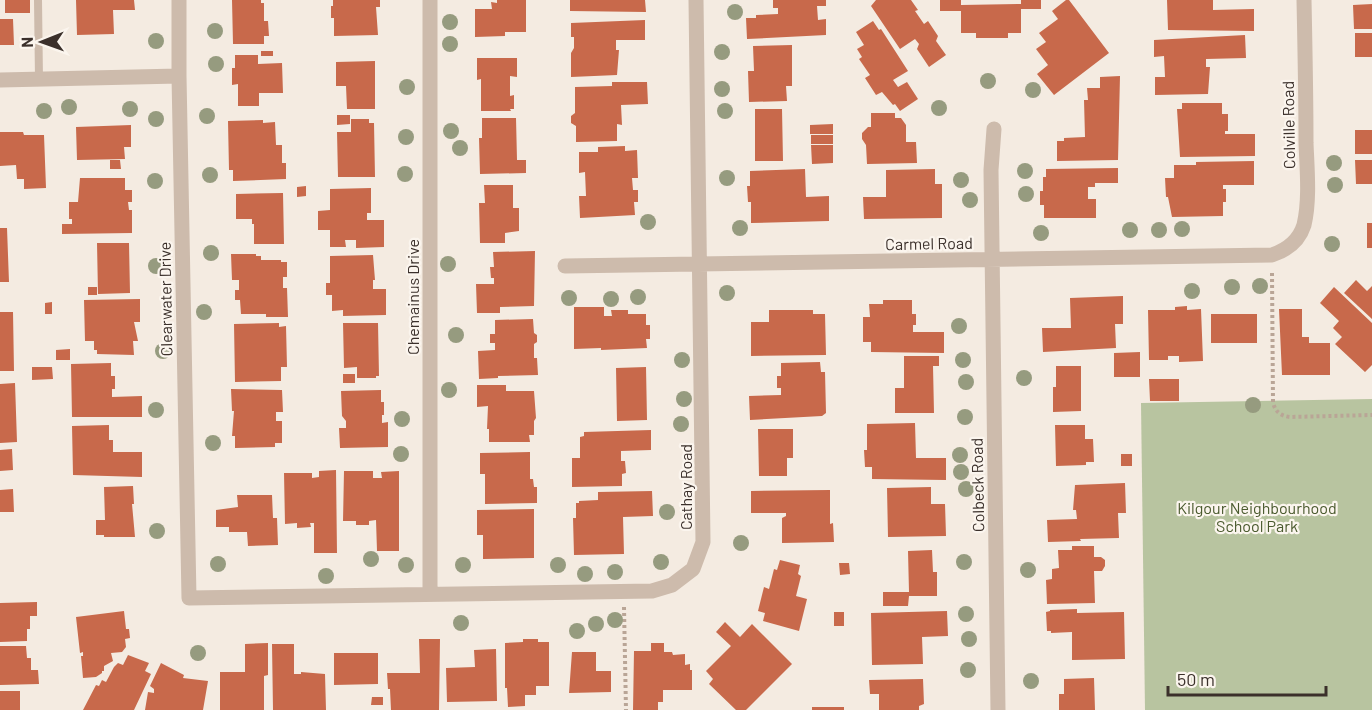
<svg xmlns="http://www.w3.org/2000/svg" width="1372" height="710" viewBox="0 0 1372 710" font-family="Barlow,sans-serif">
  <style>
    .green { fill: #b8c4a0 }
    .building { fill: #c8694b }
    .lines { fill: none; stroke-linecap: round; stroke-linejoin: round }
    .path { stroke: #b9a596; stroke-width: 4; stroke-dasharray: 3 3; stroke-linecap: butt }
    .lane { stroke: #cdbbac; stroke-width: 8 }
    .street { stroke: #cdbbac; stroke-width: 15 }
    .tree { fill: #969b7f }
    .labels { text-anchor: middle; dominant-baseline: central; stroke-width: 4.5; stroke-linejoin: round; paint-order: stroke }
    .street-label { font-size: 16px; fill: #3b302b; stroke: #fbf5ee }
    .park-label { font-size: 16px; fill: #4a5a2e; stroke: #fbf5ee }
  </style>
  <rect width="100%" height="100%" fill="#f4ebe1"/>
  <!-- green -->
  <path class="green" d="M1372,399V710H1145L1141,403Z"/>
  <!-- building -->
  <path class="building" d="M5,0H30V13H5Z
    M76,0H134L135,10H113L114,34L77,35Z
    M232,0H261V3H264V21H268L269,36H264V44H233Z
    M333,0H380V7H376L378,35L334,36V18H331V6H333Z
    M497,0H526V32H505V36L475,37V9H492L491,2L497,3Z
    M570,0H645L646,12L570,11Z
    M773,0H826V6H817L818,20L826,19V35L747,39L746,18H756V15L778,14V8H773Z
    M876,0H911L918,10L915,11L924,24L928,21L938,36L936,41L946,55L929,67L917,49L919,44L915,39L900,49L871,6Z
    M940,0H961V5L1021,4V0H1041V9H1021V33H1008V38H976V33H961V11H940Z
    M1066,0H1069L1109,53L1054,95L1037,74L1048,65L1036,49L1046,42L1039,33L1058,19L1052,11Z
    M1167,0H1213V10L1254,9V31L1168,30Z
    M1372,4V29H1354L1353,5Z
    M0,19H13L14,45H0Z
    M645,20V40H616V50H619L617,75L571,77V53L574,48V37H571V23Z
    M873,21L879,30L881,29L908,71L893,80L898,87L907,82L918,99L900,111L895,104L893,105L882,92L876,95L865,78L870,75L859,59L862,57L857,49L864,45L856,32Z
    M1355,33H1372V57H1355Z
    M1245,35L1246,58L1206,59V67H1210L1208,94L1155,95V77H1165L1164,56L1154,57V40Z
    M792,45V86H786L787,101L749,102L748,71H754L753,46Z
    M261,51H273V56H261Z
    M235,55H258V64L282,63L283,93H259V106H238V84L232,85V68H235Z
    M477,58H517V77L510,76V96L514,95V109H510L511,111H481V79L477,80Z
    M375,61V109H347L346,86H336V62Z
    M1120,76L1118,160L1057,161V141H1064V138L1085,137L1084,100H1088L1087,88H1100V77Z
    M612,82H647L648,104L621,105L622,125L617,124V141L576,142V126L571,123V116L575,113V87L612,86Z
    M1182,103H1222V114H1228V131H1225V134H1255V156L1180,157L1177,109H1182Z
    M755,109H782L783,161H755Z
    M871,113H895V118H901L906,125V142H916L917,163L867,164L866,145L862,139V133L868,127H871Z
    M337,115H350V124L337,125Z
    M482,118H516L517,160H526V173L480,174L479,138H482Z
    M351,119H369V123H374L375,177H338L337,132H351Z
    M263,120V123L275,122L276,145H282V163H286V179L233,181V170H229L228,121Z
    M833,124V134H810V125Z
    M131,125V147H124L125,159L77,160L76,127Z
    M1355,130H1372V154H1355Z
    M0,132H23L24,135H44L46,188L24,189V179H17L16,165L0,166Z
    M811,135H833V144H811Z
    M811,145H833V163L812,164Z
    M625,146V151L637,150L638,178H632L633,190H638V202H634L635,215L580,218L579,196H586L585,172L579,173V152H598V147Z
    M110,160H120L121,169H110Z
    M1355,160H1372V184H1356Z
    M1254,161V185H1223V189H1226V202H1223V216L1172,217L1168,197H1166L1165,178H1174V165H1196V162Z
    M1118,168V183H1095V187H1088V199H1096V218H1044V205H1040V191H1043V177H1046V169Z
    M805,169L806,197L829,196V221L751,223V202H748L747,186H750V171Z
    M935,169V184H942V218L864,219L863,197H886V170Z
    M80,178H125V190H132V202H128L129,210H132V233L62,234V224H72V219H69V202H78Z
    M484,185H513V208H519V231L505,233V243H480L479,203H485Z
    M306,186V196L297,197V187Z
    M371,188V213H367V220H384V247L356,248V240H345L346,247H330V230H318V211L330,210V189Z
    M283,193L284,244H254V224H252V219H236V194Z
    M1367,223H1372V248H1367Z
    M0,228H7L9,282H0Z
    M97,243H129L130,293L98,294Z
    M535,251L534,306L500,307V313H477L476,284H494V278H491L490,267H494L493,252Z
    M231,254H256V256H261V260H281V262H287V277H283V288H287L288,317H266V314H241L240,300H235V290H239V280H232Z
    M373,255L375,280H373V289H386V315L343,316V310L332,311V295H326V283H330V256Z
    M1356,280L1367,291L1372,286V319L1344,293Z
    M88,287H97V295H88Z
    M1334,287L1372,323V365L1365,372L1335,344L1342,337L1333,328L1339,321L1320,303Z
    M1123,296V324H1115L1116,348L1043,352L1042,328H1071L1070,298Z
    M140,299V322H134L138,341H133L134,355L97,354V350H94V341H85L84,300Z
    M883,300H912V314H916V325H913V332H944V353L871,352V342H863V317H870L869,304H883Z
    M52,302V314H45V303Z
    M1187,306V310L1201,309L1203,361L1179,362V356H1168V360H1149L1148,310H1175V307Z
    M574,307H604V316H612L611,310H628V314H646V325H650V339H646L647,348L601,350V348L574,349Z
    M1279,309H1302V337H1309V343H1330V375H1282Z
    M769,310H813V314H825L826,355L751,356V322H769Z
    M0,312H13L14,371H0Z
    M1211,314H1257V343H1211Z
    M533,319L534,333L537,335V342L534,344V358H537L538,375L498,376V378L479,379L478,351L495,350V343H490V334H495V320Z
    M279,323V327L286,326L287,367H281V381L235,382L234,324Z
    M343,323H378L379,376H376V378H357V367L344,368Z
    M70,349V360H56V350Z
    M1140,352V377H1114V353Z
    M904,356H939V366H933L934,413H895V388H904Z
    M820,362L821,372H825L826,413L822,416L750,420L749,396L781,395V388H777V376H781V363Z
    M111,363V376H115V389H112V397L142,396V417H72L71,364Z
    M1056,366H1081V411L1053,412V387H1056Z
    M32,367H52L53,379L32,380Z
    M646,367L647,420L617,421L616,368Z
    M343,374H355V383H343Z
    M1149,379H1179V401H1150Z
    M15,383L17,442L0,443V384Z
    M477,385H506V391H534L536,418L534,421V435H529L530,442H489V429H487L488,406L477,407Z
    M231,389L282,390L283,412H276V421H282V443H275V447L235,448V436H232L234,411H232Z
    M381,390V402H384V415H382V423L388,422V447L340,448L339,428H346V421L342,416L341,391Z
    M915,423L916,458H946V480L872,479V467H865L864,450H867V424Z
    M109,425V440H113V452H142V477L73,475L72,426Z
    M1055,425H1085V439H1093L1094,462H1086V465L1056,466Z
    M758,429H793V458H787V476H759Z
    M651,430V450L621,451V461H625L626,473L622,474V486L572,487V458H580V437L584,436V432Z
    M12,449L13,470L0,471V450Z
    M530,452V479H533L534,487H537V503L485,504V474H480V453Z
    M1121,454H1132V466H1121Z
    M336,470L337,553H314V523H310L311,527L297,528V523L285,524L284,473H312V478L319,477V471Z
    M344,471H373V478H382L381,472L399,471V551H377L376,520L369,521V525H356V521H343Z
    M1125,483L1126,513H1118L1119,538L1080,539L1081,541L1048,542L1047,520L1077,519L1076,510H1073L1075,485Z
    M133,486L134,504H132L135,537H104V535H96V520H105L104,487Z
    M931,487V504H945L946,536L888,537L887,488Z
    M13,489L14,512H0V490Z
    M830,490V524L833,523L834,542L782,543V518L786,516V513H751V491Z
    M652,491L653,516L623,517L624,554L574,555L573,518H576V503H579V501L598,500V492Z
    M237,495H272L273,518H277L278,545L248,546L247,532H229V527H216V510L238,507Z
    M534,509V558L483,559V535H477V510Z
    M1072,546H1094V557H1101L1105,560V566L1102,571H1094L1095,603L1047,604L1046,580L1052,579V569L1059,568L1058,550H1072Z
    M932,550L933,572H937V596H909L908,606H883V592H909L908,551Z
    M780,560L800,565L798,574L801,576L796,596L807,599L799,631L763,621L765,613L758,611L764,587L769,589L774,569L777,570Z
    M839,563H849L850,574L840,575Z
    M37,602V616H30V629H27V641L0,642V603Z
    M1077,609V613L1124,612L1125,659L1072,660V632L1051,633V631H1047L1046,612L1050,611V610Z
    M124,611L126,629H129L130,638L125,639L126,647L122,652L111,653L113,661L104,666V671H102V673L96,677L83,678L81,656H83V652L80,653L76,617Z
    M947,611L948,636L922,637L923,664L872,665L871,613Z
    M834,612H844V626H834Z
    M725,622L740,637L752,624L792,664L746,710H736L709,684L713,679L706,671L731,646L716,632Z
    M419,639H440L439,710H391L390,689H388L387,673H420Z
    M523,639H538V642H549V686H536V695H525V706L508,707L507,688H505V643L523,642Z
    M268,643V675L264,676V710H220V672H245V644Z
    M651,643H664V652H672L673,655L685,654V665L690,664V670H692V690H663V702H658V710H633L634,651H651Z
    M272,644H294V674H301V672L325,674L326,710H273Z
    M0,646H26L27,658H31V670H38L39,684L0,685Z
    M496,649L497,701L447,702L446,668L475,667L474,650Z
    M572,652H596V671H611V692L569,693Z
    M334,653H378V684L334,685Z
    M128,655L149,663L145,671L151,674L134,710H83L96,685L99,686L102,680L106,682L114,667L118,663L123,665Z
    M161,663L184,675L183,678L208,681L203,710H145L148,692L154,693V689L150,686Z
    M1094,678L1095,710H1059V694H1064V679Z
    M923,679L924,704L919,706V710H879V694H870L869,680Z
    M0,691H20V710H0Z
    M372,697H383V705H371Z
    M812,707H844V710H812Z"/>
  <g class="lines">
    <!-- path -->
    <path class="path" d="M1272,273L1273,402C1275,412 1281,416 1290,417L1372,415
      M624,607L626,710"/>
    <!-- lane -->
    <path class="lane" d="M38,0L39,79"/>
    <!-- street -->
    <path class="street" d="M179,0V76L189,598L652,591L672,585L693,569L703,542L696,0
      M430,0V594
      M0,80L179,76
      M994,129L991,170L998,710
      M565,266L1272,255C1287,250 1299,241 1304,225C1310,200 1307,169 1306,143C1306,95 1305,48 1304,0"/>
  </g>
  <!-- trees -->
  <g class="tree">
    <circle cx="735" cy="12" r="8"/>
    <circle cx="450" cy="22" r="8"/>
    <circle cx="215" cy="31" r="8"/>
    <circle cx="156" cy="41" r="8"/>
    <circle cx="450" cy="44" r="8"/>
    <circle cx="722" cy="52" r="8"/>
    <circle cx="216" cy="64" r="8"/>
    <circle cx="988" cy="81" r="8"/>
    <circle cx="407" cy="87" r="8"/>
    <circle cx="722" cy="89" r="8"/>
    <circle cx="1033" cy="90" r="8"/>
    <circle cx="69" cy="107" r="8"/>
    <circle cx="939" cy="108" r="8"/>
    <circle cx="130" cy="109" r="8"/>
    <circle cx="44" cy="111" r="8"/>
    <circle cx="725" cy="111" r="8"/>
    <circle cx="207" cy="116" r="8"/>
    <circle cx="156" cy="119" r="8"/>
    <circle cx="451" cy="131" r="8"/>
    <circle cx="406" cy="137" r="8"/>
    <circle cx="460" cy="148" r="8"/>
    <circle cx="1334" cy="163" r="8"/>
    <circle cx="1025" cy="171" r="8"/>
    <circle cx="405" cy="174" r="8"/>
    <circle cx="210" cy="175" r="8"/>
    <circle cx="727" cy="178" r="8"/>
    <circle cx="961" cy="180" r="8"/>
    <circle cx="155" cy="181" r="8"/>
    <circle cx="1335" cy="185" r="8"/>
    <circle cx="1026" cy="194" r="8"/>
    <circle cx="970" cy="200" r="8"/>
    <circle cx="648" cy="222" r="8"/>
    <circle cx="740" cy="228" r="8"/>
    <circle cx="1182" cy="229" r="8"/>
    <circle cx="1130" cy="230" r="8"/>
    <circle cx="1159" cy="230" r="8"/>
    <circle cx="1041" cy="233" r="8"/>
    <circle cx="1332" cy="244" r="8"/>
    <circle cx="211" cy="253" r="8"/>
    <circle cx="448" cy="264" r="8"/>
    <circle cx="156" cy="266" r="8"/>
    <circle cx="1260" cy="286" r="8"/>
    <circle cx="1232" cy="287" r="8"/>
    <circle cx="1192" cy="291" r="8"/>
    <circle cx="727" cy="293" r="8"/>
    <circle cx="638" cy="297" r="8"/>
    <circle cx="569" cy="298" r="8"/>
    <circle cx="611" cy="299" r="8"/>
    <circle cx="204" cy="312" r="8"/>
    <circle cx="959" cy="326" r="8"/>
    <circle cx="456" cy="335" r="8"/>
    <circle cx="163" cy="351" r="8"/>
    <circle cx="682" cy="360" r="8"/>
    <circle cx="963" cy="360" r="8"/>
    <circle cx="1024" cy="378" r="8"/>
    <circle cx="966" cy="382" r="8"/>
    <circle cx="449" cy="390" r="8"/>
    <circle cx="684" cy="399" r="8"/>
    <circle cx="1253" cy="405" r="8"/>
    <circle cx="156" cy="410" r="8"/>
    <circle cx="965" cy="417" r="8"/>
    <circle cx="402" cy="419" r="8"/>
    <circle cx="681" cy="424" r="8"/>
    <circle cx="213" cy="443" r="8"/>
    <circle cx="401" cy="454" r="8"/>
    <circle cx="960" cy="455" r="8"/>
    <circle cx="961" cy="472" r="8"/>
    <circle cx="966" cy="489" r="8"/>
    <circle cx="667" cy="512" r="8"/>
    <circle cx="157" cy="531" r="8"/>
    <circle cx="741" cy="543" r="8"/>
    <circle cx="371" cy="559" r="8"/>
    <circle cx="661" cy="562" r="8"/>
    <circle cx="964" cy="562" r="8"/>
    <circle cx="218" cy="564" r="8"/>
    <circle cx="406" cy="565" r="8"/>
    <circle cx="463" cy="565" r="8"/>
    <circle cx="558" cy="565" r="8"/>
    <circle cx="1028" cy="570" r="8"/>
    <circle cx="615" cy="572" r="8"/>
    <circle cx="585" cy="574" r="8"/>
    <circle cx="326" cy="576" r="8"/>
    <circle cx="966" cy="614" r="8"/>
    <circle cx="615" cy="620" r="8"/>
    <circle cx="461" cy="623" r="8"/>
    <circle cx="596" cy="624" r="8"/>
    <circle cx="577" cy="631" r="8"/>
    <circle cx="969" cy="639" r="8"/>
    <circle cx="198" cy="653" r="8"/>
    <circle cx="968" cy="670" r="8"/>
    <circle cx="1031" cy="681" r="8"/>
  </g>
  <g class="labels">
    <!-- street labels -->
    <g class="street-label">
      <text transform="translate(1288 125) rotate(-91)">Colville Road</text>
      <text transform="translate(929 243) rotate(-1)">Carmel Road</text>
      <text transform="translate(412 297) rotate(-90)">Chemainus Drive</text>
      <text transform="translate(165 299) rotate(-91)">Clearwater Drive</text>
      <text transform="translate(977 485) rotate(-91)">Colbeck Road</text>
      <text transform="translate(685 487) rotate(-90)">Cathay Road</text>
    </g>
    <!-- park labels -->
    <g class="park-label">
      <text x="1257" y="507">Kilgour Neighbourhood<tspan x="1257" dy="18">School Park</tspan></text>
    </g>
  </g>
  <!-- north arrow -->
  <g transform="translate(42 42) rotate(269)" stroke="#fbf5ee" stroke-width="4.5" paint-order="stroke">
  <path d="M0-4.5L10 22L0 15L-10 22Z" fill="#3b302b"/>
  <text y="-9" font-size="16" font-weight="bold" text-anchor="middle" fill="#3b302b">N</text>
  </g>
  <!-- scale -->
  <path d="M1168 686v9h158v-9" fill="none" stroke="#3b302b" stroke-width="3"/>
  <text x="1177" y="686" font-size="18" fill="#3b302b" stroke="#fbf5ee" stroke-width="4.5" paint-order="stroke">50 m</text>
</svg>
